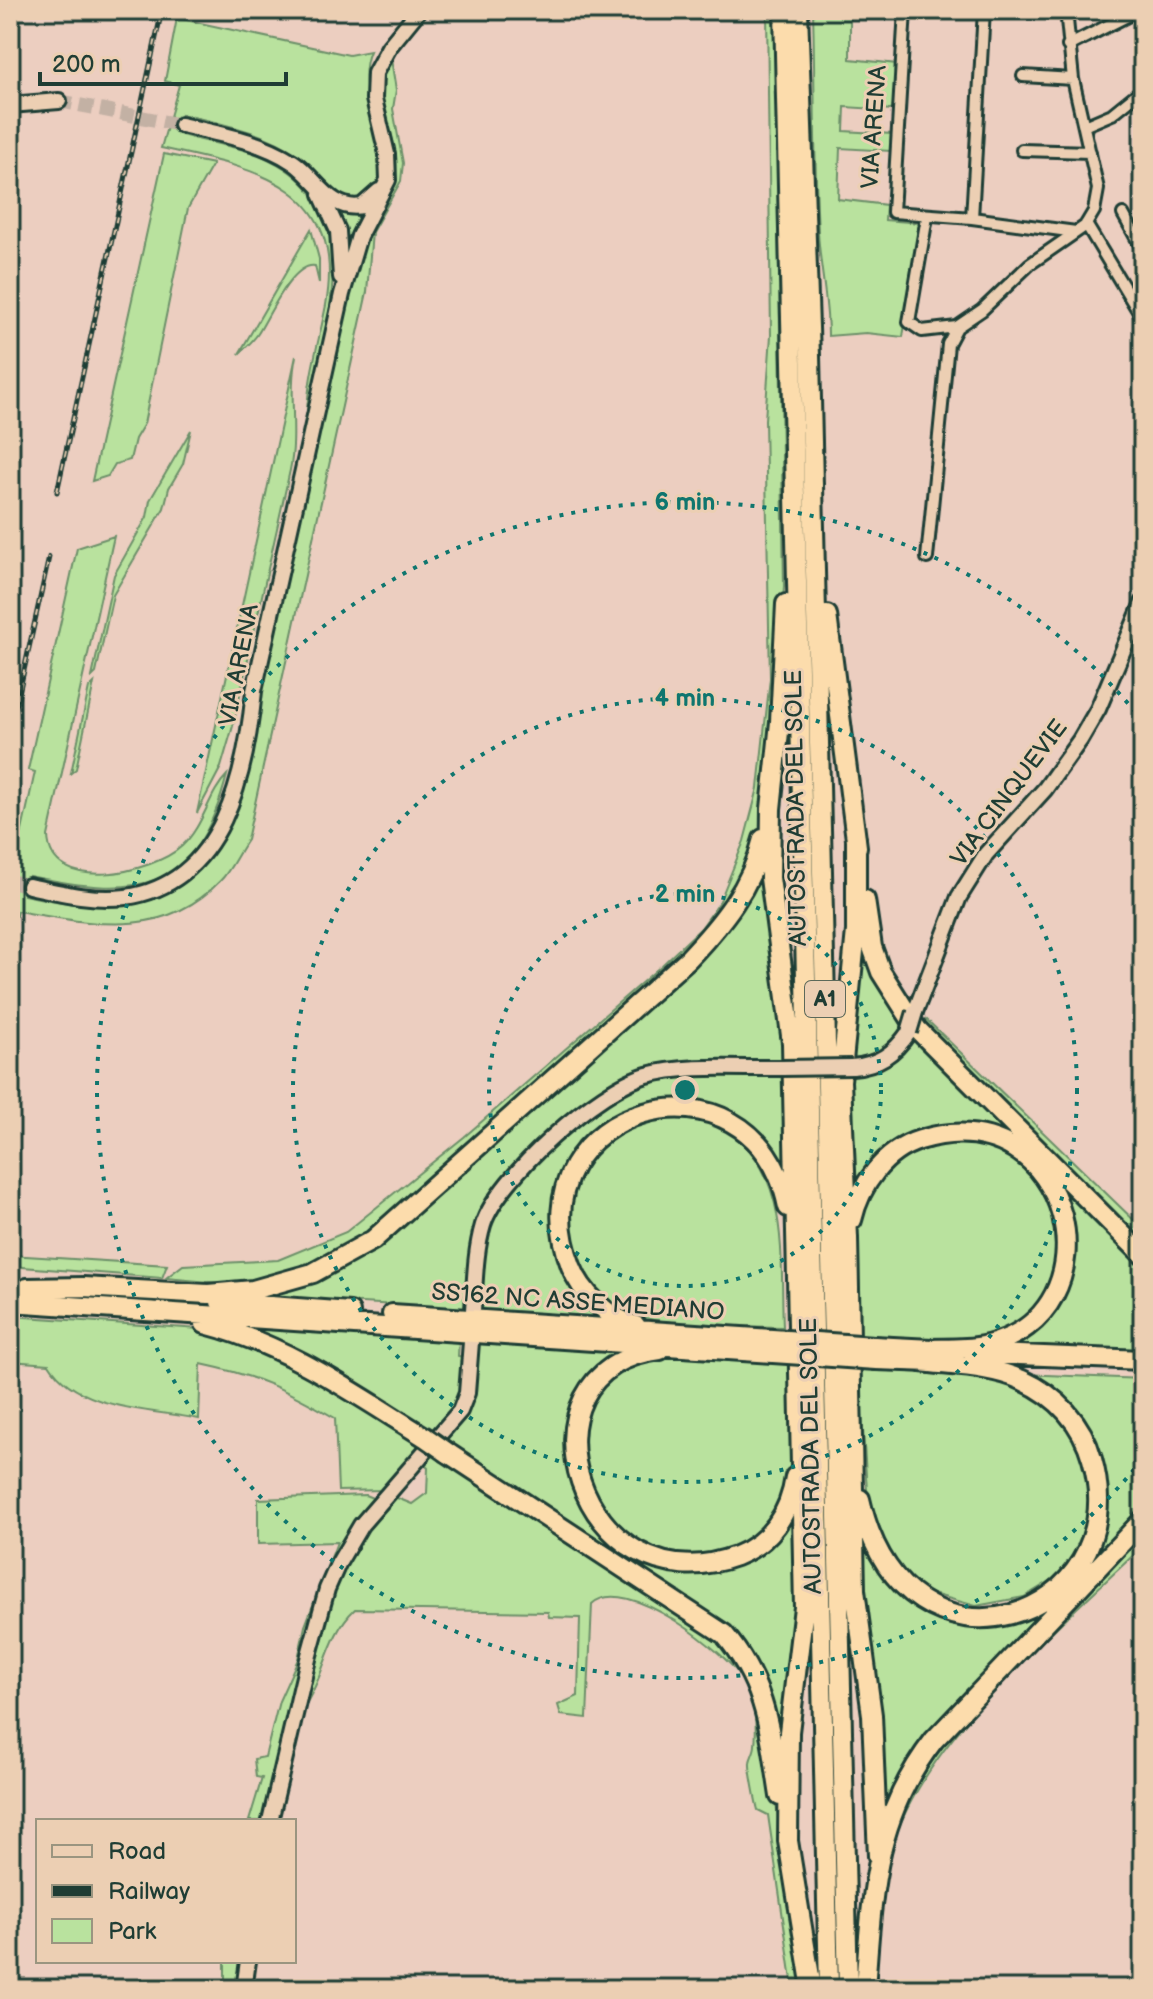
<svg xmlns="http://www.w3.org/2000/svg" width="1153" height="1999" viewBox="0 0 1153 1999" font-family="'Balsamiq Sans',sans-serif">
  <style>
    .green { fill: #b9e29e; stroke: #6c9069; stroke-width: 2 }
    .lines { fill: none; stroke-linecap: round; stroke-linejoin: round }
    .secondary-tunnel { stroke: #c3b1a4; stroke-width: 14; stroke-dasharray: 14 7; stroke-linecap: butt }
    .street-casing { stroke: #1f3d34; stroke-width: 16 }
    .secondary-casing { stroke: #1f3d34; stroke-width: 20 }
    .highway-casing { stroke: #1f3d34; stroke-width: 24 }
    .street { stroke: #eccfb3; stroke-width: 10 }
    .secondary { stroke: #eccfb3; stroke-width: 14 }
    .highway { stroke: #fcdcac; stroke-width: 18 }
    .rail-casing { stroke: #1f3d34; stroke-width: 5 }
    .rail { stroke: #eccfb3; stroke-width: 2; stroke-dasharray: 6; stroke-linecap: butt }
    .secondary-bridge-casing { stroke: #1f3d34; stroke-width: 20; stroke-linecap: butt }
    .highway-bridge-casing { stroke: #1f3d34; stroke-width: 24; stroke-linecap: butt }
    .secondary-bridge { stroke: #eccfb3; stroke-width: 14 }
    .highway-bridge { stroke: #fcdcac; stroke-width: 18 }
    .ring { fill: none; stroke: #0f766e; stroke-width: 4; stroke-dasharray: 4 8 }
    .labels { text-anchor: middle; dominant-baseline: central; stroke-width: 6; stroke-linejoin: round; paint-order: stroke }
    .shield { fill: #eccfb3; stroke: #5c695a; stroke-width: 2 }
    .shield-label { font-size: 22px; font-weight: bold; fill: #1f3d34 }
    .street-label { font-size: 24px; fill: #1f3d34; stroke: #eccfb3 }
    .centre { fill: #0f766e; stroke: #eccfb3; stroke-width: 4 }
    .ring-label { font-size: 24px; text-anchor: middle; font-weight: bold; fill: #0f766e; stroke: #eccfb3; stroke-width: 6; stroke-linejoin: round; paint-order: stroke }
  </style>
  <rect width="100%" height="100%" fill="#eccec0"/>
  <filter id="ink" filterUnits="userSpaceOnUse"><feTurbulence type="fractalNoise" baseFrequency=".0125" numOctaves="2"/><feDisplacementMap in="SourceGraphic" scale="16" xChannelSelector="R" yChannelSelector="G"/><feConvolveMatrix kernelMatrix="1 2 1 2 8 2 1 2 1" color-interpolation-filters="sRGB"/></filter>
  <g filter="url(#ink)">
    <!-- green -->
    <path class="green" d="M767,10H775L784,586L771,809L752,863L710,930L379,1230L300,1272L262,1281L231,1284L166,1278L183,1265L278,1260L346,1232L464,1137L662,965L701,928L719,903L744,841L758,788L770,678L765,420L771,335Z
      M813,10H850V59L897,64L893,110L845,107L844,131L892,134L891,151L840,148L838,199L886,205L885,220L921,223L903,337L866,333L828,336C828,300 820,268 818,232C814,158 815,84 813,10Z
      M177,18L349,55L370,51C351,95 398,156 374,188C370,195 360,199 354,203C326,189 322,172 298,155C264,131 221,124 181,114L176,133C207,144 241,145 270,160C370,208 325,331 307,414C308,377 319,341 326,305C347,184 253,168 161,148L179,85L165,81Z
      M391,59L396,90L393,109L403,163L401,181L372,232L367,292L247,840C238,853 231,870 220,881C162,942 90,923 17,911L10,943V885L35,772L28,770L77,548L114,536L48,836C50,896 153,873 182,846C204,826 208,794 227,775C196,896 136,898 29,876L24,895C117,915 188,915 232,818L360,251C370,229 394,196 396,173C401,134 366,96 391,59Z
      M164,154L213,164L188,208L144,424L135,439L130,460L115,464L108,476L92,481Z
      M336,210L360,213L346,244Z
      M311,229L319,259V283L315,266C292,262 268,319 257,335C252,342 245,348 239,354Z
      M296,356C288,394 298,432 290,470L233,726L221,767L197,813Z
      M191,430L183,464L169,488L164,508L113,595L96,673L92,677L114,575L147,517L150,500Z
      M94,683L76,769L71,773L89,688Z
      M767,850L787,1060L658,1066L631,1074L503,1179L467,1309L256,1297L337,1265L702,954Z
      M860,935L891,1005L905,1024L882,1052L847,1060Z
      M926,1019L1143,1229V1242L1076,1181L923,1026Z
      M918,1035L1143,1257V1352L1000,1347L1073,1261L1068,1211L1035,1157L929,1131L855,1196L847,1071C880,1067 897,1060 918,1035Z
      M727,1073H788L787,1178L776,1154L761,1138L688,1102H661L635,1108L603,1125L555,1214L557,1246L566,1272L604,1313L602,1320L478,1311C480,1284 479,1253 487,1226C501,1185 595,1099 636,1084C665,1074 697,1075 727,1073Z
      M685,1116C699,1120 715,1122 727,1130C791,1173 780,1259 783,1327C738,1325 666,1331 626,1311C567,1281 549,1190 600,1145C625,1122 654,1119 685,1116Z
      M956,1137L1021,1157L1060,1214L1054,1282L1027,1319L974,1342L855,1337L854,1241L870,1188L901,1154Z
      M10,1255L167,1265L162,1278L10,1266Z
      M10,1316L200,1329L260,1346L426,1446L385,1490L338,1491L335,1418C285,1389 258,1376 201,1364L199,1419C149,1409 77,1410 49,1364L10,1361Z
      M228,1325L459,1339L458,1356L465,1357L458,1401L435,1435Z
      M476,1342L633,1350L610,1362L570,1439L612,1538L707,1568L796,1507L797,1587L784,1770L746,1654L444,1442L465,1410Z
      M652,1356L789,1363L792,1462L789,1487L767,1531L723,1556L686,1560L650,1553L619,1534L582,1471V1434L593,1399L616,1369Z
      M859,1369L977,1376L1010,1383L1043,1398L1083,1444L1092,1516L1072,1560L1055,1578L1024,1597L976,1606L929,1593L899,1572L868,1506Z
      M1022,1374L1143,1379V1512L926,1738L896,1780L885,1812L867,1657L859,1528C870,1538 874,1562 884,1576C908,1613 956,1614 995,1621L1085,1561L1093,1443Z
      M437,1450L709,1628L748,1673L770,1768L807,1989H795L792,1980L768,1815L758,1810C756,1803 749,1767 750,1762C751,1756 755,1751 755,1745C757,1727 755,1700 746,1684C730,1654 625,1572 592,1604L587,1718L561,1715L558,1705L578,1696L580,1618L549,1617L548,1612L355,1609C327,1635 325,1676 305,1705L278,1821H274L332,1588L354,1541L392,1496L412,1504L427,1493L428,1468L424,1464Z
      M365,1495L375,1499L344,1541L266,1821H249L262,1778L256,1777L254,1759L265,1757L279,1701L298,1659L305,1626L337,1542L258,1544V1499Z
      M1143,1525V1546C1060,1626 924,1738 891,1849C878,1893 879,1944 875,1989H868L887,1838L938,1743Z
      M225,1961H243L239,1989H225Z"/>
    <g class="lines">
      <!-- secondary-tunnel -->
      <path class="secondary-tunnel" d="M59,101L181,125
        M10,881L29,886"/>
      <defs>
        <path id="street" d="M905,10L893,212L972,218L1076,232
          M1068,46L1131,14
          M1023,76L1073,79
          M1084,126L1112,114L1143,89
          M1022,150L1090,152
          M1123,214L1143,250
          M927,217L909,322L922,331L957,327
          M972,218L984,10
          M1086,224L1143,319
          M927,558L948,344L957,327L982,310L1030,264L1085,226L1094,211L1098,189L1073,79L1066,10"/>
        <path id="secondary" d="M10,105L59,101
          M181,125C219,134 259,140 293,162C316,177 330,212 362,206L379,191
          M321,194L338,231L341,277
          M29,886C61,893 93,901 126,897C224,883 246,773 254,691L342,294L359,236L388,180L387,154L374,99L375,73L389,47L419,10
          M915,1012L959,897L986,854L1045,789L1080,740L1098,709L1143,603
          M852,1067C878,1065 894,1054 909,1032
          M473,1310C475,1282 475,1252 483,1225C498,1177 599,1088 647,1075C689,1064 739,1069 782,1068
          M270,1821L309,1655L327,1589L338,1564L361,1525L460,1411L467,1393L471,1342
          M244,1989L248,1961"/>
        <path id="highway" d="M784,10L829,1989
          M798,10L810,356L848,1989
          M786,604L780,722L771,809L770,878L792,1043L804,1607L789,1732L788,1841L812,1989
          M827,615L857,847
          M856,838V931L841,1081L848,1238L855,1590L872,1715L878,1856
          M865,900L872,947L881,972L917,1029L1143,1255
          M852,1220C860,1185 884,1151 920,1140C1073,1094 1124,1316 983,1346C964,1350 942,1348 922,1349
          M27,1288L83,1287L208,1294L253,1290L313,1273L373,1240L688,959C722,923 751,888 763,839
          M10,1302L773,1353
          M220,1302L350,1312
          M392,1314L772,1339
          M205,1324C287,1345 354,1393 425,1437
          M636,1326C608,1318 581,1293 571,1266C510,1107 754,1037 788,1207
          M874,1346L931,1349
          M660,1350C503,1369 581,1613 736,1556C770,1543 790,1513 795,1477
          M973,1353L1143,1360
          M876,1360L932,1362
          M448,1453L724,1634C767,1684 770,1733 780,1796
          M860,1499C905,1701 1138,1618 1092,1459C1082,1423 1057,1396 1022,1380C992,1366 954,1366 921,1362
          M865,1989C872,1895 874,1817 934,1740L1143,1520"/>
      </defs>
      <!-- street casing -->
      <use href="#street" class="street-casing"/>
      <!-- secondary casing -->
      <use href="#secondary" class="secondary-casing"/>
      <!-- highway casing -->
      <use href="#highway" class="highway-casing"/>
      <!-- street -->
      <use href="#street" class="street"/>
      <!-- secondary -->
      <use href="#secondary" class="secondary"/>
      <!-- highway -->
      <use href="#highway" class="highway"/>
      <defs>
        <path id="rail" d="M57,492L162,10
          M10,734L49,557"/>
      </defs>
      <!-- rail casing -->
      <use href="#rail" class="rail-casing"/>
      <!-- rail -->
      <use href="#rail" class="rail"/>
      <defs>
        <path id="secondary-bridge" d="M909,1032L915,1012
          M782,1068L852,1067"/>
        <path id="highway-bridge" d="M772,1339L874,1346
          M773,1353L876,1360
          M425,1437L448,1453"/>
      </defs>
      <!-- secondary-bridge casing -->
      <use href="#secondary-bridge" class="secondary-bridge-casing"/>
      <!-- highway-bridge casing -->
      <use href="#highway-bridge" class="highway-bridge-casing"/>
      <!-- secondary-bridge -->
      <use href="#secondary-bridge" class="secondary-bridge"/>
      <!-- highway-bridge -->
      <use href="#highway-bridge" class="highway-bridge"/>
    </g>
  </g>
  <!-- distance rings -->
  <g class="ring">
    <circle cx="685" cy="1090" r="196"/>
    <circle cx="685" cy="1090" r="392"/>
    <path d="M1142 1460A588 588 0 1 1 1142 720"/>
  </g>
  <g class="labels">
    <!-- shield labels -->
    <rect class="shield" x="805" y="981" width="40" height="36" rx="6"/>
    <g class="shield-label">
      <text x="825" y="999">A1</text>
    </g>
    <!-- street labels -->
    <g class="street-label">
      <text transform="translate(874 127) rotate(-86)">VIA ARENA</text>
      <text transform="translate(239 665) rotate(-79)">VIA ARENA</text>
      <text transform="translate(1009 793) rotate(-53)">VIA CINQUEVIE</text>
      <text transform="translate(796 808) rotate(-91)">AUTOSTRADA DEL SOLE</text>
      <text transform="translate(578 1302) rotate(4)">SS162 NC ASSE MEDIANO</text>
      <text transform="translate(811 1456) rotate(-91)">AUTOSTRADA DEL SOLE</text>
    </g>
  </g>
  <circle cx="685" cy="1090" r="12" class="centre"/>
  <g class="ring-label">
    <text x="685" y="510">6 min</text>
    <text x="685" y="706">4 min</text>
    <text x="685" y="902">2 min</text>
  </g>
  <!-- margin -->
  <rect width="1153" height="1999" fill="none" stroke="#eccfb3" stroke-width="40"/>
  <rect x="20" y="20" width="1113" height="1959" fill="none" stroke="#1f3d34" stroke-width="3" filter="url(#ink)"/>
  <!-- legend -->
  <rect x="36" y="1819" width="260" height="144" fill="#eccfb3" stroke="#9a9580" stroke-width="2"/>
  <rect x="52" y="1845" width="40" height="12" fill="#eccfb3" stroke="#9a9580" stroke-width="2"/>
  <text x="108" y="1859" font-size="24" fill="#1f3d34">Road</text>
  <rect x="52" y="1885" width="40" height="12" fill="#1f3d34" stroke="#9a9580" stroke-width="2"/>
  <text x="108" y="1899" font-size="24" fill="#1f3d34">Railway</text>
  <rect x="52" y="1919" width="40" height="24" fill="#b9e29e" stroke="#9a9580" stroke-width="2"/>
  <text x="108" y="1939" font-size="24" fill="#1f3d34">Park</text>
  <!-- scale -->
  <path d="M40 72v12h246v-12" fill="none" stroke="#1f3d34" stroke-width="4"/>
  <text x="52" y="72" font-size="24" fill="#1f3d34" stroke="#eccfb3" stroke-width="6" paint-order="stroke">200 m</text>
</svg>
